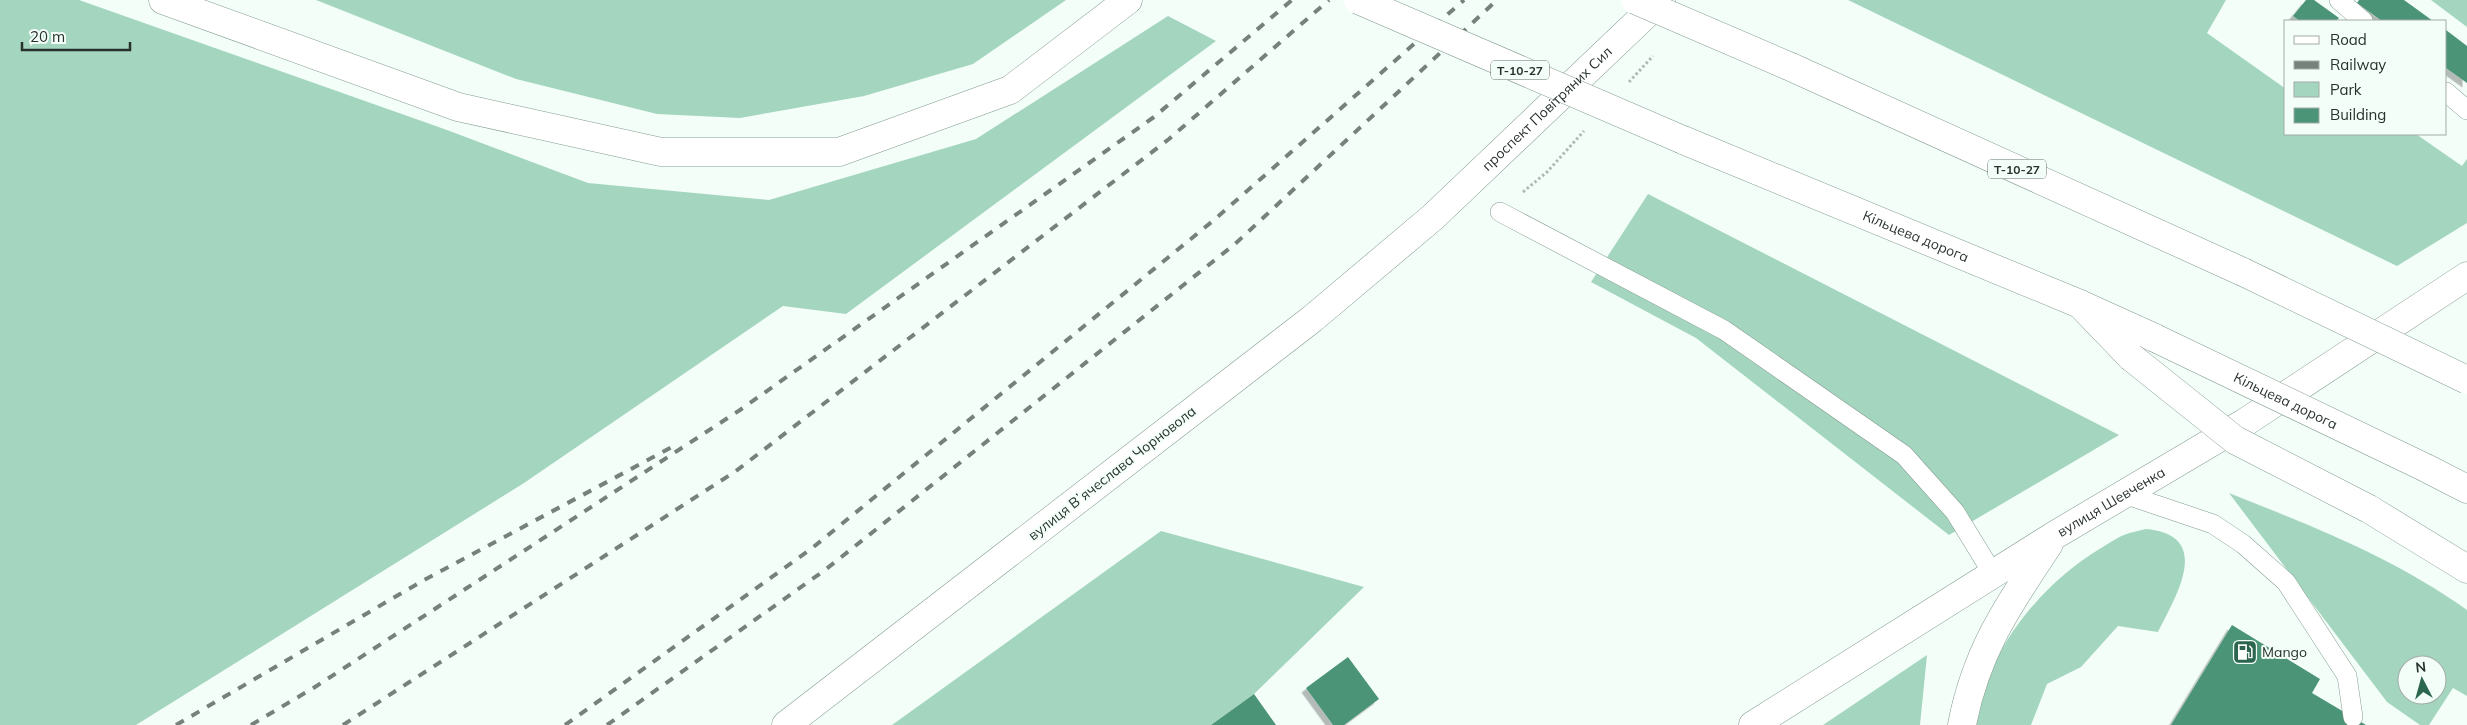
<svg xmlns="http://www.w3.org/2000/svg" width="2467" height="725" viewBox="0 0 2467 725" font-family="Mulish,sans-serif">
  <style>
    .green { fill: #a4d6bf; fill-rule: evenodd }
    .building { fill: #4b9477; filter: url(#shadow) }
    .lines { fill: none; stroke-linecap: round; stroke-linejoin: round }
    .lane-casing { stroke: #839b90; stroke-width: 20 }
    .primary-casing { stroke: #839b90; stroke-width: 29 }
    .highway-casing { stroke: #839b90; stroke-width: 29 }
    .path { stroke: #afb9b4; stroke-width: 3; stroke-dasharray: 2.5 2.5; stroke-linecap: butt }
    .lane { stroke: #fff; stroke-width: 19 }
    .primary { stroke: #fff; stroke-width: 28 }
    .highway { stroke: #fff; stroke-width: 28 }
    .rail { stroke: #77817c; stroke-width: 4; stroke-dasharray: 9 9; stroke-linecap: butt }
    .primary-bridge-casing { stroke: #839b90; stroke-width: 29; stroke-linecap: butt }
    .highway-bridge-casing { stroke: #839b90; stroke-width: 29; stroke-linecap: butt }
    .primary-bridge { stroke: #fff; stroke-width: 28 }
    .highway-bridge { stroke: #fff; stroke-width: 28 }
    .labels { text-anchor: middle; dominant-baseline: central; stroke-width: 4; stroke-linejoin: round; paint-order: stroke }
    .shield { fill: #f4fef9; stroke: #656f6a; stroke-width: 1 }
    .shield-label { font-size: 12px; font-weight: bold; fill: #28322d }
    .street-label { font-size: 14px; fill: #28322d; stroke: #f4fef9 }
    .poi-label { font-size: 14px; fill: #28322d; stroke: #f4fef9; text-anchor: start }
  </style>
  <defs>
    <filter id="shadow"><feDropShadow dx="-4.5" dy="4.5" stdDeviation="0" flood-color="#0004"/></filter>
  </defs>
  <rect width="100%" height="100%" fill="#f4fef9"/>
  <!-- green -->
  <path class="green" d="M0,0H79L447,130L588,183L769,200L976,139L1168,16L1216,41L846,314L783,306L524,483L136,725H0Z
    M316,0H1066L973,64L864,96L740,118L657,114L516,79Z
    M1848,0H2226L2207,33L2286,89V134H2416L2462,166L2467,159V223L2397,266Z
    M2431,0H2467V27Z
    M1648,194L2119,435L1949,535L1696,338L1591,282Z
    M2229,493C2312,526 2394,558 2467,610V696L2453,688L2429,725H2420L2387,702ZM2407,665H2437V695H2407Z
    M2146,529C2214,535 2176,596 2158,632L2118,626L2081,667L2047,684L2031,725H1974C1986,653 2039,585 2101,548C2108,544 2116,538 2124,535C2131,532 2139,531 2146,529Z
    M1161,531L1364,587L1254,694L1211,725H892Z
    M1927,655L1920,725H1823Z"/>
  <!-- building -->
  <path class="building" d="M2306,0H2314L2339,18L2336,21H2300L2293,16Z
    M2359,0H2404L2433,21H2382L2357,3Z
    M2446,30L2467,46V83L2446,68Z
    M2232,625L2320,679L2312,693L2366,725H2171Z
    M1348,657L1379,699L1344,725H1333L1306,688Z
    M1254,694L1276,725H1211Z"/>
  <g class="lines">
    <defs>
      <path id="lane" d="M2339,0L2363,21
        M2446,92L2467,110
        M1500,212L1724,330L1904,455L1955,512L1993,574
        M2124,494L2213,524L2243,544L2286,582L2347,676L2353,717"/>
      <g id="primary">
        <path d="M2080,304L2131,357"/>
        <path d="M2369,509L2467,569"/>
        <path id="s1" d="M786,725L1312,319L1433,217L1661,0"/>
        <path id="s2" d="M1753,725L2055,535L2244,423L2467,276"/>
        <path d="M1962,725C1976,651 2009,604 2049,544"/>
      </g>
      <g id="highway">
        <path d="M163,0L458,107L661,152H839L1010,90L1128,0"/>
        <path d="M1791,67L2243,272"/>
        <path id="s3" d="M1683,140L2080,304L2155,338"/>
        <path d="M2426,468L2467,489"/>
      </g>
    </defs>
    <!-- lane casing -->
    <use href="#lane" class="lane-casing"/>
    <!-- primary casing -->
    <use href="#primary" class="primary-casing"/>
    <!-- highway casing -->
    <use href="#highway" class="highway-casing"/>
    <!-- path -->
    <path class="path" d="M1629,82L1653,56
      M1523,192L1547,172L1584,131"/>
    <!-- lane -->
    <use href="#lane" class="lane"/>
    <!-- primary -->
    <use href="#primary" class="primary"/>
    <!-- highway -->
    <use href="#highway" class="highway"/>
    <!-- rail -->
    <path class="rail" d="M176,725L424,580L674,446
      M251,725L315,687L740,410L1154,117L1292,0
      M343,725L736,471L1169,139L1329,0
      M565,725L811,549L1214,220L1464,0
      M607,725L825,570L1235,244L1497,0"/>
    <defs>
      <path id="primary-bridge" d="M2131,357L2235,440L2369,509"/>
      <g id="highway-bridge">
        <path d="M1358,0L1683,140"/>
        <path d="M1635,0L1791,67"/>
        <path d="M2243,272L2467,380"/>
        <path id="s4" d="M2155,338L2426,468"/>
      </g>
    </defs>
    <!-- primary-bridge casing -->
    <use href="#primary-bridge" class="primary-bridge-casing"/>
    <!-- highway-bridge casing -->
    <use href="#highway-bridge" class="highway-bridge-casing"/>
    <!-- primary-bridge -->
    <use href="#primary-bridge" class="primary-bridge"/>
    <!-- highway-bridge -->
    <use href="#highway-bridge" class="highway-bridge"/>
  </g>
  <!-- icons -->
  <defs>
    <symbol id="fuel-square" viewBox="-11 -11 22 22"><rect x="-9" y="-9" width="18" height="18" rx="4" fill="#2c664f" stroke="#f4fef9"/><path d="M-5.5-6h7V0h2V4h1.3V-2.5L3-4.5l.8-.8L6-3V5H2.5V1h-1V6h-7ZM-4.2-4.7v3.2H.2V-4.7Z" fill="#fff"/></symbol>
  </defs>
  <g fill-rule="evenodd">
    <use href="#fuel-square" x="2231" y="638" width="28" height="28"/>
  </g>
  <g class="labels">
    <!-- shield labels -->
    <g class="shield">
      <rect x="1491" y="60.5" width="58" height="19" rx="4"/>
      <rect x="1988" y="159.5" width="58" height="19" rx="4"/>
    </g>
    <g class="shield-label">
      <text x="1520" y="70">Т-10-27</text>
      <text x="2017" y="169">Т-10-27</text>
    </g>
    <!-- street labels -->
    <g class="street-label">
      <text stroke="none"><textPath href="#s1" startOffset="980">проспект Повітряних Сил</textPath></text>
      <text stroke="none"><textPath href="#s3" startOffset="252">Кільцева дорога</textPath></text>
      <text stroke="none"><textPath href="#s4" startOffset="145">Кільцева дорога</textPath></text>
      <text transform="translate(1112 473) rotate(-38)">вулиця Вʼячеслава Чорновола</text>
      <text stroke="none"><textPath href="#s2" startOffset="422">вулиця Шевченка</textPath></text>
    </g>
    <!-- poi labels -->
    <g class="poi-label">
      <text x="2262" y="652">Mango</text>
    </g>
  </g>
  <!-- legend -->
  <rect x="2284" y="20" width="162" height="115" fill="#f4fef9" stroke="#a2aca7"/>
  <rect x="2294" y="36" width="25" height="8" fill="#ffffff" stroke="#a2aca7"/>
  <text x="2330" y="45" font-size="15" fill="#28322d">Road</text>
  <rect x="2294" y="61" width="25" height="8" fill="#77817c" stroke="#a2aca7"/>
  <text x="2330" y="70" font-size="15" fill="#28322d">Railway</text>
  <rect x="2294" y="82" width="25" height="15" fill="#a4d6bf" stroke="#a2aca7"/>
  <text x="2330" y="95" font-size="15" fill="#28322d">Park</text>
  <rect x="2294" y="108" width="25" height="15" fill="#4b9477" stroke="#a2aca7"/>
  <text x="2330" y="120" font-size="15" fill="#28322d">Building</text>
  <!-- north arrow -->
  <g transform="translate(2422 680) rotate(354)"><circle r="24" fill="#f4fef9" stroke="#a2aca7"/>
  <path d="M0-4L9 19L0 12L-9 19Z" fill="#2c664f"/>
  <text y="-8" font-size="14" font-weight="bold" text-anchor="middle" fill="#28322d">N</text>
  </g>
  <!-- scale -->
  <path d="M22 42v8h108v-8" fill="none" stroke="#28322d" stroke-width="2.5"/>
  <text x="30" y="42" font-size="15" fill="#28322d" stroke="#f4fef9" stroke-width="4" paint-order="stroke">20 m</text>
</svg>
